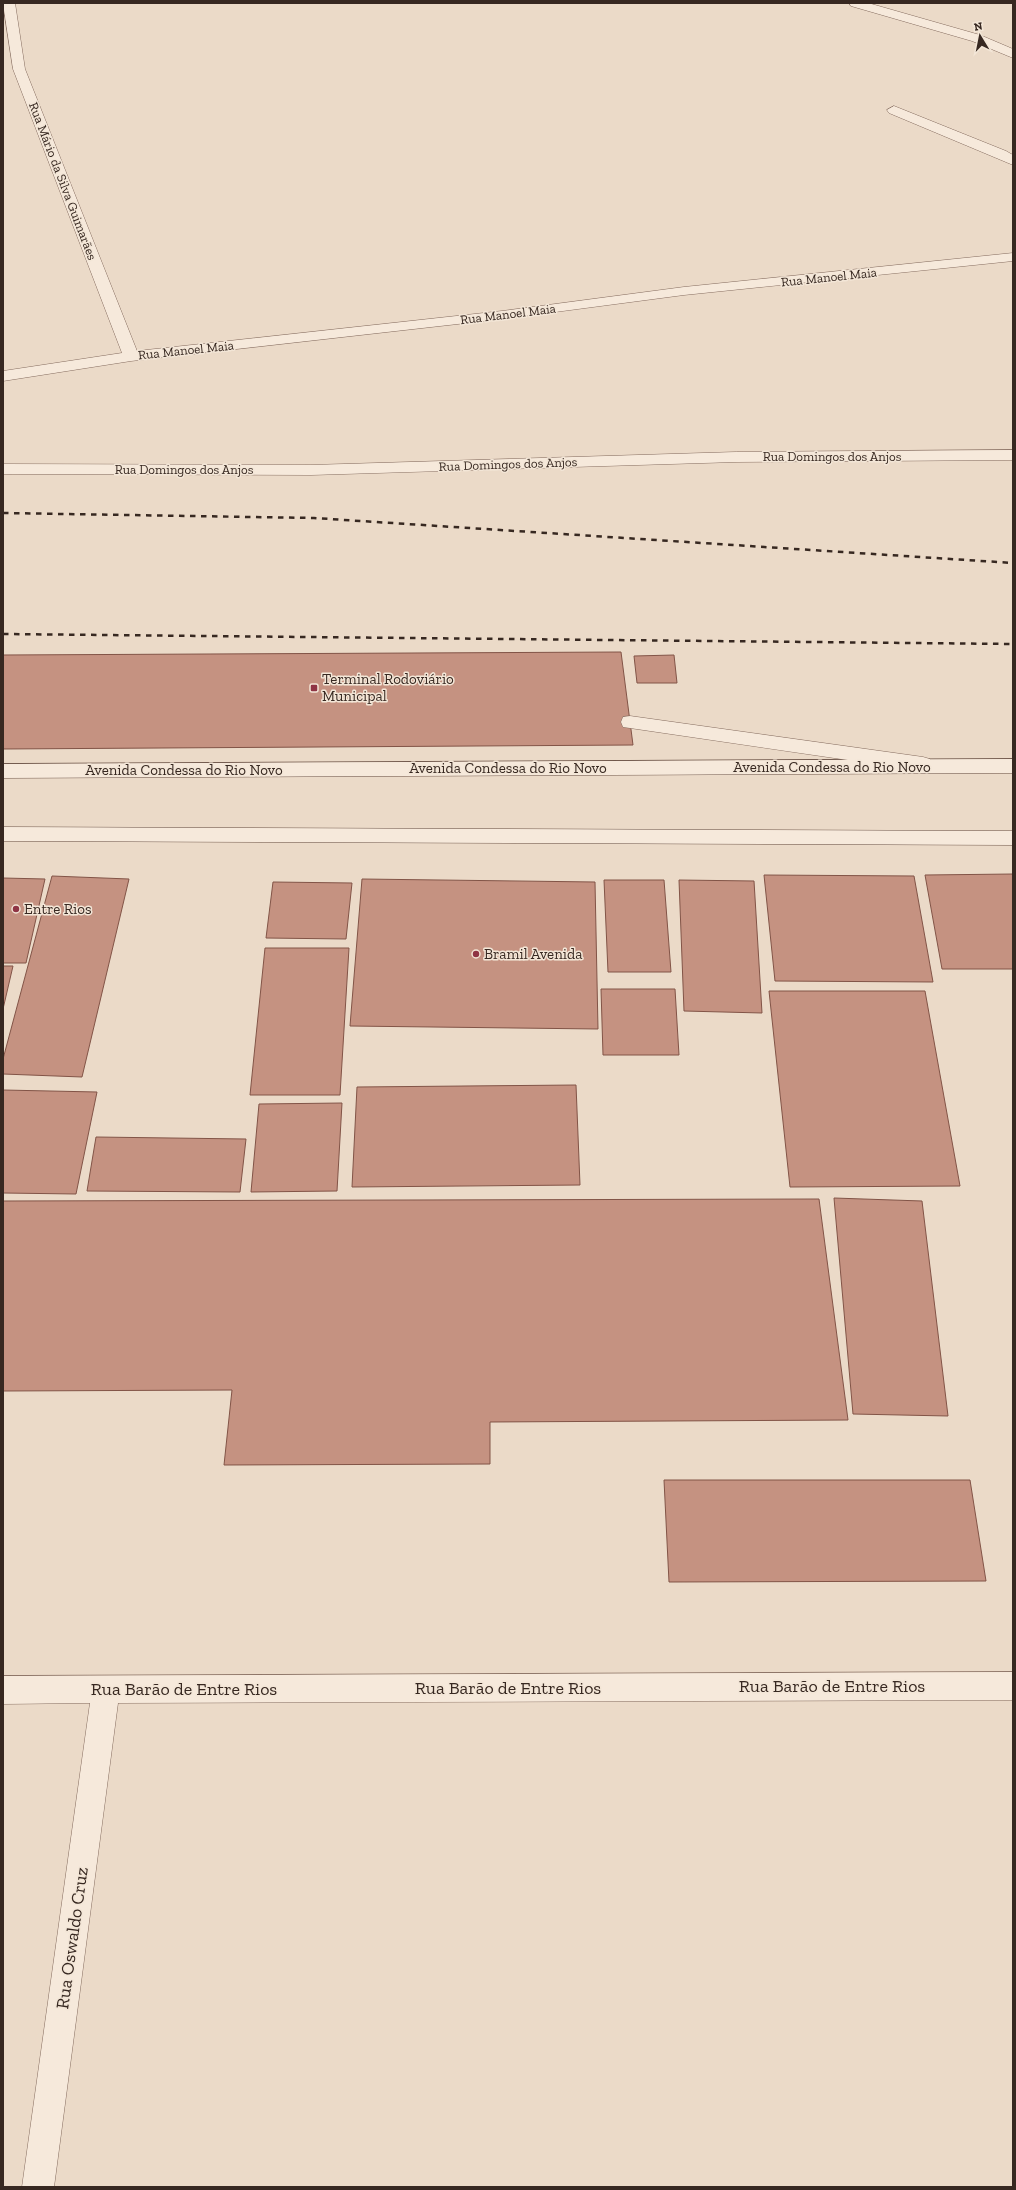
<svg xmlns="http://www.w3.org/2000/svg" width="1016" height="2190" viewBox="0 0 1016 2190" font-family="'Zilla Slab',serif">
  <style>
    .building { fill: #c59281; stroke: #825447 }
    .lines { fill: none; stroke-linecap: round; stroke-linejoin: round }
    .service-casing { stroke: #856c5f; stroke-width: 1 }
    .minor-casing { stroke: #856c5f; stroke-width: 1 }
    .secondary-casing { stroke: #674e42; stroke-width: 1 }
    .service { fill: #f6e9db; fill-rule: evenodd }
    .minor { fill: #f6e9db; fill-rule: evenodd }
    .secondary { fill: #f6e9db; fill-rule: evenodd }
    .rail { stroke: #372821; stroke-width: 2.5; stroke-dasharray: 5.5 5.5; stroke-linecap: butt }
    .poi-dot { fill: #8f3444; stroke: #f3e6d7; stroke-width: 1.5 }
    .labels { text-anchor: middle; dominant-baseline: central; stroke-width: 3; stroke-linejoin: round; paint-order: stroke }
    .far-street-label { font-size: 13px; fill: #372821; stroke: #f3e6d7 }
    .poi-label { font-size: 15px; fill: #372821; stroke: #f3e6d7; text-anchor: start }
    .street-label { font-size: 15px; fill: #372821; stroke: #f3e6d7 }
    .near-street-label { font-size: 18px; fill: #372821; stroke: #f3e6d7 }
  </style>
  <rect width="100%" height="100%" fill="#ebdac8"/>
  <!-- building -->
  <path class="building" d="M621,652L633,745L3,749V655Z
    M674,655L677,683H637L634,656Z
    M1013,874V969H942L925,875Z
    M764,875L914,876L933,982L775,981Z
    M52,876L129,879L82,1077L3,1074V1059Z
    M3,878L45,879L26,963H3Z
    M362,879L595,882L598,1029L350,1026Z
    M604,880H664L671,972H608Z
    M679,880L754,881L762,1013L684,1011Z
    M273,882L352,883L346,939L266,938Z
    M265,948H349L340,1095H250Z
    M3,966H13L3,1009Z
    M601,989H675L679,1055H603Z
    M769,991H925L960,1186L790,1187Z
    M576,1085L580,1185L352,1187L357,1087Z
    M3,1090L97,1092L76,1194L3,1193Z
    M342,1103L337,1191L251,1192L259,1104Z
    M96,1137L246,1139L240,1192L87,1191Z
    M834,1198L922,1201L948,1416L853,1414Z
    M819,1199L848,1420L490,1422V1464L224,1465L232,1390L3,1391V1201Z
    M664,1480H970L986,1581L669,1582Z"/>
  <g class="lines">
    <defs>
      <path id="service" d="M630,716L923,757L930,759L933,764L930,769L923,771L623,727L621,722L623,717Z"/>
      <path id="minor" d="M3,3H15L25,69L137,351L502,311L684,287L1013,253V261L684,295L502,319L131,361L3,381V371L122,353L13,69Z
        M849,3H868L980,35L1013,49V58L972,41L851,6Z
        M894,106L1006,151L1013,155V165L889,113L887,110Z
        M1013,450V460L736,462L311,475L3,474V464L311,465L736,452Z
        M1013,1672V1700L118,1703L54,2187H22L90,1703L3,1704V1676Z"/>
      <path id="secondary" d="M1013,759V773L3,778V764Z
        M3,827L1013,831V845L3,841Z"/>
    </defs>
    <!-- service casing -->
    <use href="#service" class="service-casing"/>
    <!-- minor casing -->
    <use href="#minor" class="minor-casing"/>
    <!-- secondary casing -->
    <use href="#secondary" class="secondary-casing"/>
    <!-- service -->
    <use href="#service" class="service"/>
    <!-- minor -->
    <use href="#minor" class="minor"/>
    <!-- secondary -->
    <use href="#secondary" class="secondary"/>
    <!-- rail -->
    <path class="rail" d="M3,513L314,518L1013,563
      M3,634L1013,644"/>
  </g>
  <!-- markers -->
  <g class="poi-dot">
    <rect x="310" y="684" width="8" height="8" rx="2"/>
    <circle cx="16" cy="909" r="4"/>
    <circle cx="476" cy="954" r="4"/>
  </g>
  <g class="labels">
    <!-- far-street labels -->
    <g class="far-street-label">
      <text transform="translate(63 181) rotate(69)">Rua Mário da Silva Guimarães</text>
      <text transform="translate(829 277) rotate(-6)">Rua Manoel Maia</text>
      <text transform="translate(508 314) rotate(-7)">Rua Manoel Maia</text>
      <text transform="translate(186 350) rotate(-6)">Rua Manoel Maia</text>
      <text x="832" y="456">Rua Domingos dos Anjos</text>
      <text transform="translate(508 464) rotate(-2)">Rua Domingos dos Anjos</text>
      <text x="184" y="469">Rua Domingos dos Anjos</text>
    </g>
    <!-- poi labels -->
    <g class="poi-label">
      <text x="322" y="679">Terminal Rodoviário<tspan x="322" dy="17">Municipal</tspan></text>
      <text x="24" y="909">Entre Rios</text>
      <text x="484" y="954">Bramil Avenida</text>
    </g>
    <!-- street labels -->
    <g class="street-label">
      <text x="832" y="767">Avenida Condessa do Rio Novo</text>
      <text x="508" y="768">Avenida Condessa do Rio Novo</text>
      <text x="184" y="770">Avenida Condessa do Rio Novo</text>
    </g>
    <!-- near-street labels -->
    <g class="near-street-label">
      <text x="832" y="1686">Rua Barão de Entre Rios</text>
      <text x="508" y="1688">Rua Barão de Entre Rios</text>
      <text x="184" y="1689">Rua Barão de Entre Rios</text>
      <text transform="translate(72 1938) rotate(-82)">Rua Oswaldo Cruz</text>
    </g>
  </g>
  <!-- border -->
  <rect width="1016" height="2190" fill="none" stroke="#372821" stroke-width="8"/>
  <!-- north arrow -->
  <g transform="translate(980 36) rotate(350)" stroke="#f3e6d7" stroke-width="3" paint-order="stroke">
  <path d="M0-3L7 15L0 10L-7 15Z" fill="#372821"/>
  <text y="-6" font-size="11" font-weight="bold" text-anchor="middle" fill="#372821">N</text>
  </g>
</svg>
